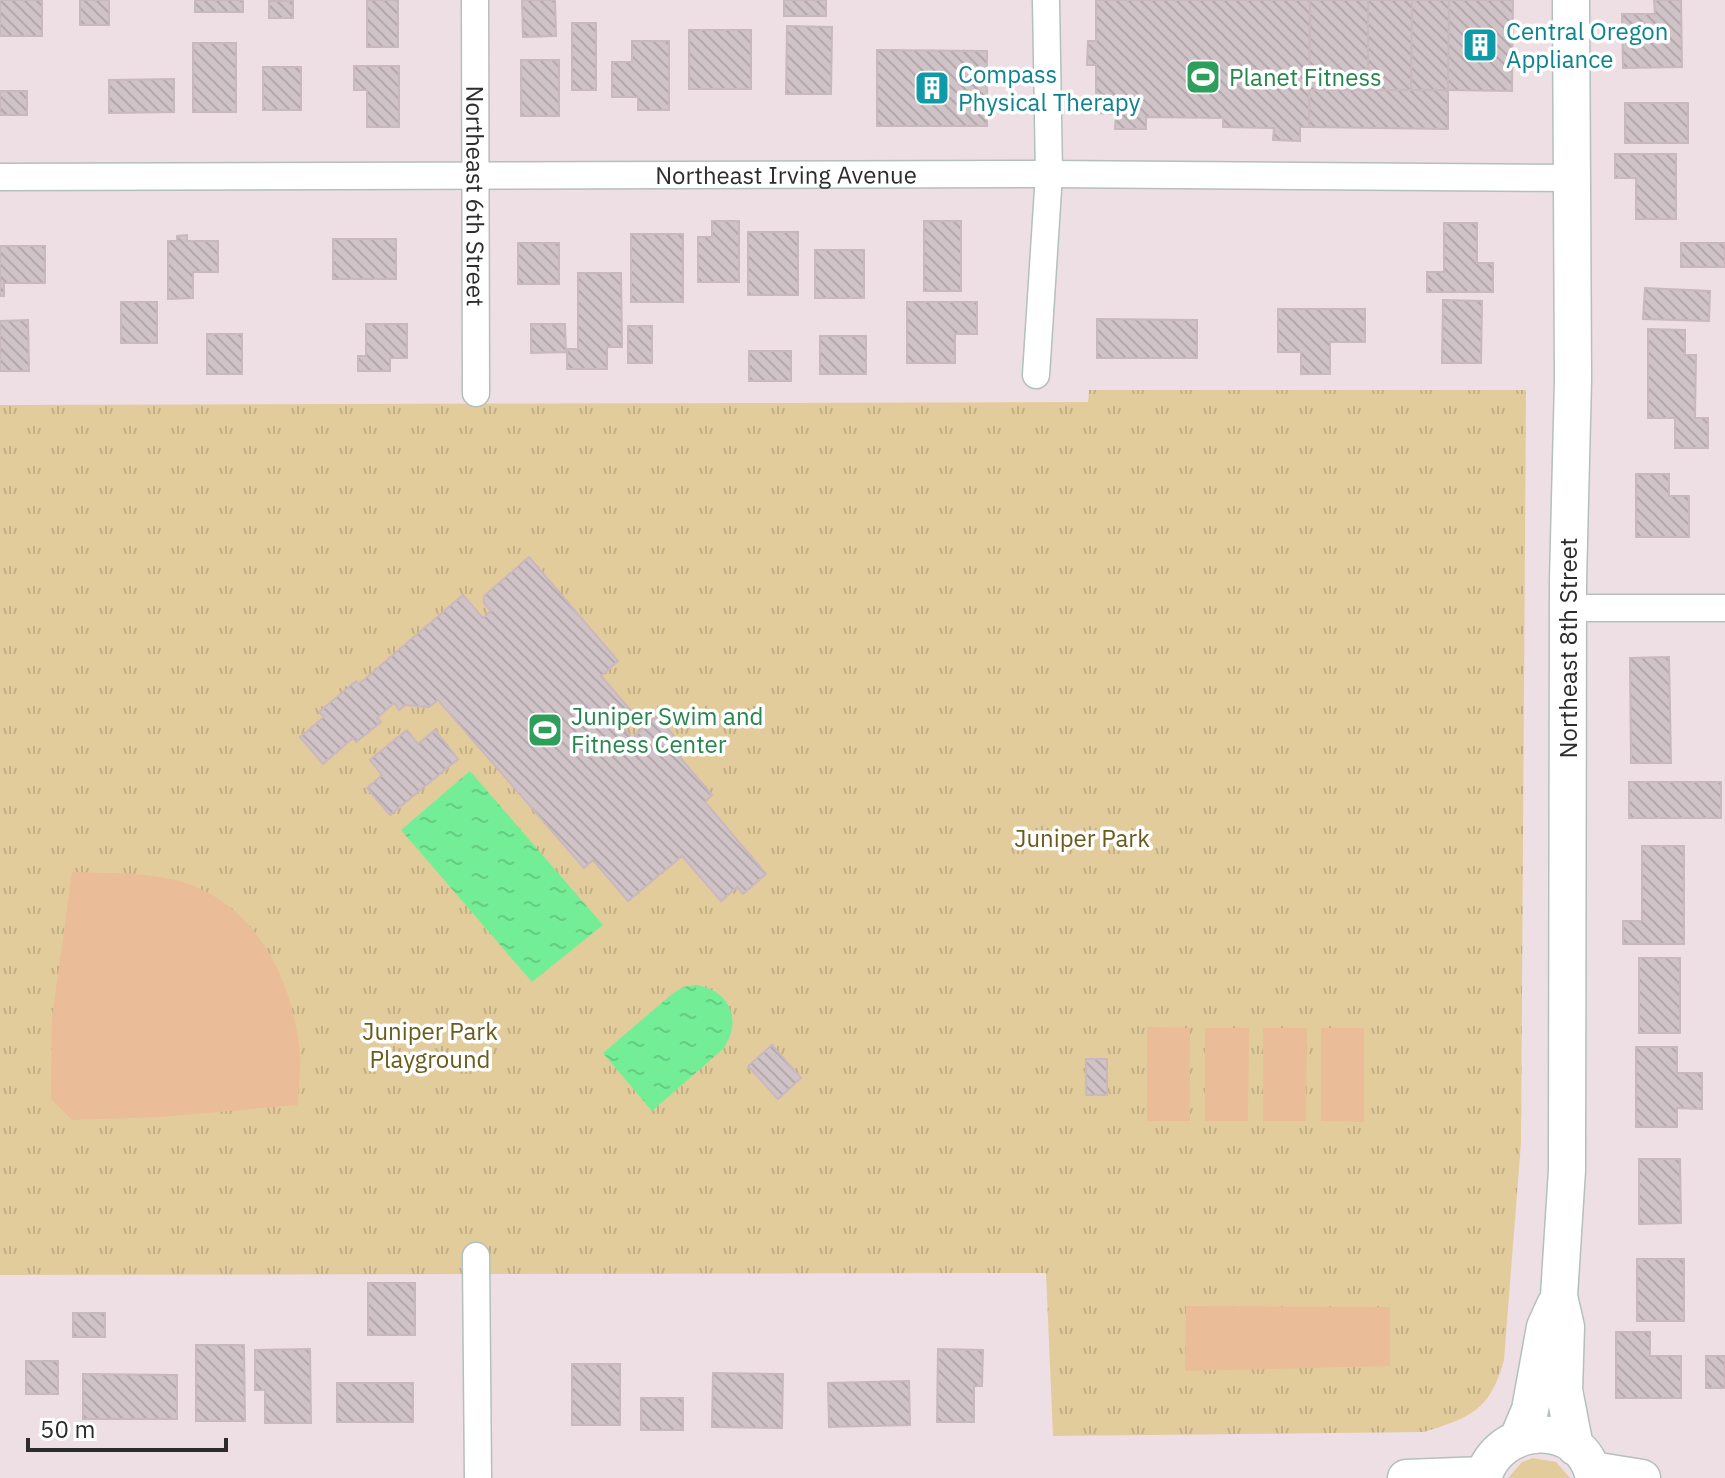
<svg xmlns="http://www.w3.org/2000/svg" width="1725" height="1478" viewBox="0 0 1725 1478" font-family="'IBM Plex Sans',sans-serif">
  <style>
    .grass { fill: #e3cc9c }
    .park { fill: url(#park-tufts) }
    .pitch { fill: #ebbc98 }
    .water { fill: url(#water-ripples) }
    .building { fill: url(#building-back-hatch); stroke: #c9b8be; stroke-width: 2 }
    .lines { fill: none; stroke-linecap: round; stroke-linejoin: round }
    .street-casing { stroke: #b2c0be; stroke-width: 29 }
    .secondary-casing { stroke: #b2c0be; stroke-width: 39 }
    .street { stroke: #fff; stroke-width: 26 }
    .secondary { stroke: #fff; stroke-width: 36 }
    .labels { text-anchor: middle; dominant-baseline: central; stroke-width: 7; stroke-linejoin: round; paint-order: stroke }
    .culture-label { font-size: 24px; fill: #0d838f; stroke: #fff; text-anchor: start }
    .leisure-label { font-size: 24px; fill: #27864d; stroke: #fff; text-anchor: start }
    .street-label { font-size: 24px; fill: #2c2c2c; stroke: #fff }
    .park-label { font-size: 24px; fill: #6b5b1b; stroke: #fff }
  </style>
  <defs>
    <pattern id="park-tufts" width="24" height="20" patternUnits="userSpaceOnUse" patternTransform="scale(2)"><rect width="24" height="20" fill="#e3cc9c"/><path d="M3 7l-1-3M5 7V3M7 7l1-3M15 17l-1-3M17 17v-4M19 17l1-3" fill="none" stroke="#c3af87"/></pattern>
    <pattern id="water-ripples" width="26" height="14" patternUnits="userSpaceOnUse" patternTransform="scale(2)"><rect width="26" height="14" fill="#74ee96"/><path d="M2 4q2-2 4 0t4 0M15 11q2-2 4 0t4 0" fill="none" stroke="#65cc81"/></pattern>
    <pattern id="building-back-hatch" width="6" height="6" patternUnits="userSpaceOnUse" patternTransform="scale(2)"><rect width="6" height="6" fill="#d0c3c8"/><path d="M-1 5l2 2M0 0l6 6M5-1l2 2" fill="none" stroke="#b3a8ac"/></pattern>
  </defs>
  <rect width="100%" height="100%" fill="#eedfe5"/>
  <!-- grass -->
  <path class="grass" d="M1533,1458L1556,1462L1570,1478H1508L1522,1462Z"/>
  <!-- park -->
  <path class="park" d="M1089,390H1526L1521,1143L1504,1360C1490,1410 1472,1417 1424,1432L1053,1436L1046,1273L0,1275V405L1088,402Z"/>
  <!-- pitch -->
  <path class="pitch" d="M72,872C109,873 160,872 194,886C262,914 294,986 300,1055C301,1071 298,1089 298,1105L160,1117L72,1120L51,1099L52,1018Z
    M1147,1027L1190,1028V1121H1147Z
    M1205,1028H1249L1248,1121H1205Z
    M1263,1028H1307L1306,1121H1263Z
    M1321,1028H1364V1122L1321,1121Z
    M1186,1306L1390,1307V1366L1185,1371Z"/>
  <!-- water -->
  <path class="water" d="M470,771L603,925L532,982L401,830Z
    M696,985C730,990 743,1021 723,1049L652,1111L603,1053L672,994L683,987Z"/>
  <!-- building -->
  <path class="building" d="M0,0H42V36H0Z
    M80,0H109V25H80Z
    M195,0H243V12H195Z
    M367,0H398V47H367Z
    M522,0H555L556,36L523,37Z
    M784,0H826V16H784Z
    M1096,0H1310L1309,127H1300V141L1273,140L1274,128L1223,127V118L1146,117V129H1115L1116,114L1096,113V65H1087L1088,41H1096Z
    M1310,0H1368V90H1309Z
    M1368,0H1412L1411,90H1368Z
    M1412,0H1449L1448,90H1411Z
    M1449,0H1513L1512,91L1448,90Z
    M1654,0H1681L1682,67L1623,68L1622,14H1655Z
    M269,1H293V18H269Z
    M572,23H596V90H572Z
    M787,26L832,27L831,94H786Z
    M689,30H751V89H689Z
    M632,41H669V110H638V97H612V62H632Z
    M193,43H236V112H193Z
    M877,50L987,51V126H877Z
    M521,60H559V116H521Z
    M354,66H399V127H367V90H354Z
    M263,67H301V110H263Z
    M174,79V112L109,113V80Z
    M1309,90H1448V129L1309,127Z
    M0,91H27V115H0Z
    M1625,103H1688V143H1625Z
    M1615,154H1676V219H1636V178H1615Z
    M712,221H739V282H698V237H712Z
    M924,221H961V291H924Z
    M1444,223H1477V263H1493V292H1427V272H1444Z
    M748,232H798V295H748Z
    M631,234H683V302H631Z
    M187,235V241H218V272H193V298L168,299V241H177V236Z
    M333,239H396V279H333Z
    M518,243H559V284H518Z
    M1681,243H1725V267H1681Z
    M0,246H45V283H4V296H0Z
    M815,250H864V298H815Z
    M578,273H621L622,347H607V369H567V349H578Z
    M1645,288L1710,291L1709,321L1643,319Z
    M1443,300L1482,301L1481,363H1442Z
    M121,302H157V343H121Z
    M907,302H977V334H955V363H907Z
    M1278,309H1365V342H1330V374H1301V352H1278Z
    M1097,319L1197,320V358H1097Z
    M28,320L29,371H0V321Z
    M366,324H407V358H390V371H358V356H366Z
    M531,324H565L566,352L531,353Z
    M628,326H652V363H628Z
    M1648,329L1685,330V355H1696L1695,418H1708V448H1675V418H1648Z
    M207,334H242V374H207Z
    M820,336H866V374H820Z
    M749,351H791V381H749Z
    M1636,474H1669V496H1689V537H1636Z
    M529,557L618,661L601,676L632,712L620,723L632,738L657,716L685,749L678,755L712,795L705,802L766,874L743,894L737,887L721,901L682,856L628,901L593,860L584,868L438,700L429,707L405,705L399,710L394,703L377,718L381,722L356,742L353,738L323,764L300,737L324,717L319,712L356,681L359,684L463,595L483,618L491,611L484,603V596Z
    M1669,657L1671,763H1631L1630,658Z
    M407,730L418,744L435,730L458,759L390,815L367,788L382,775L370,760Z
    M1629,782H1721V818H1629Z
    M1642,846H1684V944H1623V921H1642Z
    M1639,958H1680V1033H1639Z
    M772,1045L801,1078L778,1099L748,1066Z
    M1636,1047H1677V1073H1702V1109L1677,1108V1127H1636Z
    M1086,1059H1107V1095H1086Z
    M1639,1159H1680L1681,1223L1639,1224Z
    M1637,1259H1684V1321H1637Z
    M368,1283H415V1335H368Z
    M73,1313H105V1337H73Z
    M1616,1332H1650V1356H1681V1398H1616Z
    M196,1345H244L245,1421H196Z
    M310,1349L311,1423H265V1390H255V1350Z
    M938,1349L983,1350L982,1386H974V1422H937Z
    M1706,1356H1725V1388H1706Z
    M26,1361H58V1394H26Z
    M572,1364H620V1425H572Z
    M713,1373L783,1374L782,1428L712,1427Z
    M83,1374L177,1375V1419H83Z
    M909,1381L910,1425L829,1427L828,1383Z
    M337,1383H413V1422H337Z
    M641,1398H683V1430H641Z"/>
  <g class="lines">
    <defs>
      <g id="street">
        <path id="s1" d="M475,0L476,393"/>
        <path id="s2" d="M0,177L1049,174L1573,178"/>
        <path d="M1036,375L1049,174L1046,0"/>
        <path d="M1568,608H1725"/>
        <path d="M476,1256L478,1478"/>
      </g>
      <path id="secondary" d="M1571,0L1573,380L1568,581L1567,1170L1559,1296L1566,1327L1564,1390L1575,1447
        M1518,1438L1530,1410L1545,1327L1555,1305
        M1592,1470L1642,1478
        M1406,1478L1484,1475
        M1483,1478C1499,1422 1582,1418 1594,1478"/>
    </defs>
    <!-- street casing -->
    <use href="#street" class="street-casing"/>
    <!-- secondary casing -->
    <use href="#secondary" class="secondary-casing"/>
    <!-- street -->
    <use href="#street" class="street"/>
    <!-- secondary -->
    <use href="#secondary" class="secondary"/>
  </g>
  <!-- icons -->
  <defs>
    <symbol id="building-square" viewBox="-11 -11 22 22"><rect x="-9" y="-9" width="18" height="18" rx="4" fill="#0f9aa8" stroke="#fff"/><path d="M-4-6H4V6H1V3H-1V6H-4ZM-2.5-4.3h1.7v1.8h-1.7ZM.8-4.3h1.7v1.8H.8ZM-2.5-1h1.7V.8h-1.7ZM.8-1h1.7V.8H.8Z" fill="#fff"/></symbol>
    <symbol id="stadium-square" viewBox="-11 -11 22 22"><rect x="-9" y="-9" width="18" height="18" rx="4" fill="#2e9e5b" stroke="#fff"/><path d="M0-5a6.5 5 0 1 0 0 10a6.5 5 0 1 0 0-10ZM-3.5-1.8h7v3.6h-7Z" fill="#fff"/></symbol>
  </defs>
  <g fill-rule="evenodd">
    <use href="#building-square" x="1460" y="25" width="40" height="40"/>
    <use href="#stadium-square" x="1183" y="57" width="40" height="40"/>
    <use href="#building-square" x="912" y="68" width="40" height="40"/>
    <use href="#stadium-square" x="525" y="710" width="40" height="40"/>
  </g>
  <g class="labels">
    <!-- culture labels -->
    <g class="culture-label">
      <text x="1506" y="31">Central Oregon<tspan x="1506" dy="28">Appliance</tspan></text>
      <text x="958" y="74">Compass<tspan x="958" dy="28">Physical Therapy</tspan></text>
    </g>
    <!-- leisure labels -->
    <g class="leisure-label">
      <text x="1229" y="77">Planet Fitness</text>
      <text x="571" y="716">Juniper Swim and<tspan x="571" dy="28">Fitness Center</tspan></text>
    </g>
    <!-- street labels -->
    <g class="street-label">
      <text stroke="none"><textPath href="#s2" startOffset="786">Northeast Irving Avenue</textPath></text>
      <text stroke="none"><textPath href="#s1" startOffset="196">Northeast 6th Street</textPath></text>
      <text transform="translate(1568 648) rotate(-90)">Northeast 8th Street</text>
    </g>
    <!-- park labels -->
    <g class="park-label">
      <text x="1082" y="838">Juniper Park</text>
      <text x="430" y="1031">Juniper Park<tspan x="430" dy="28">Playground</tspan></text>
    </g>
  </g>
  <!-- scale -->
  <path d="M28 1438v12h198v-12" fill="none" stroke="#2c2c2c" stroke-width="4"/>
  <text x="40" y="1438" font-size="24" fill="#2c2c2c" stroke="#ffffff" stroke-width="6" paint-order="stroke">50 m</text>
</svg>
